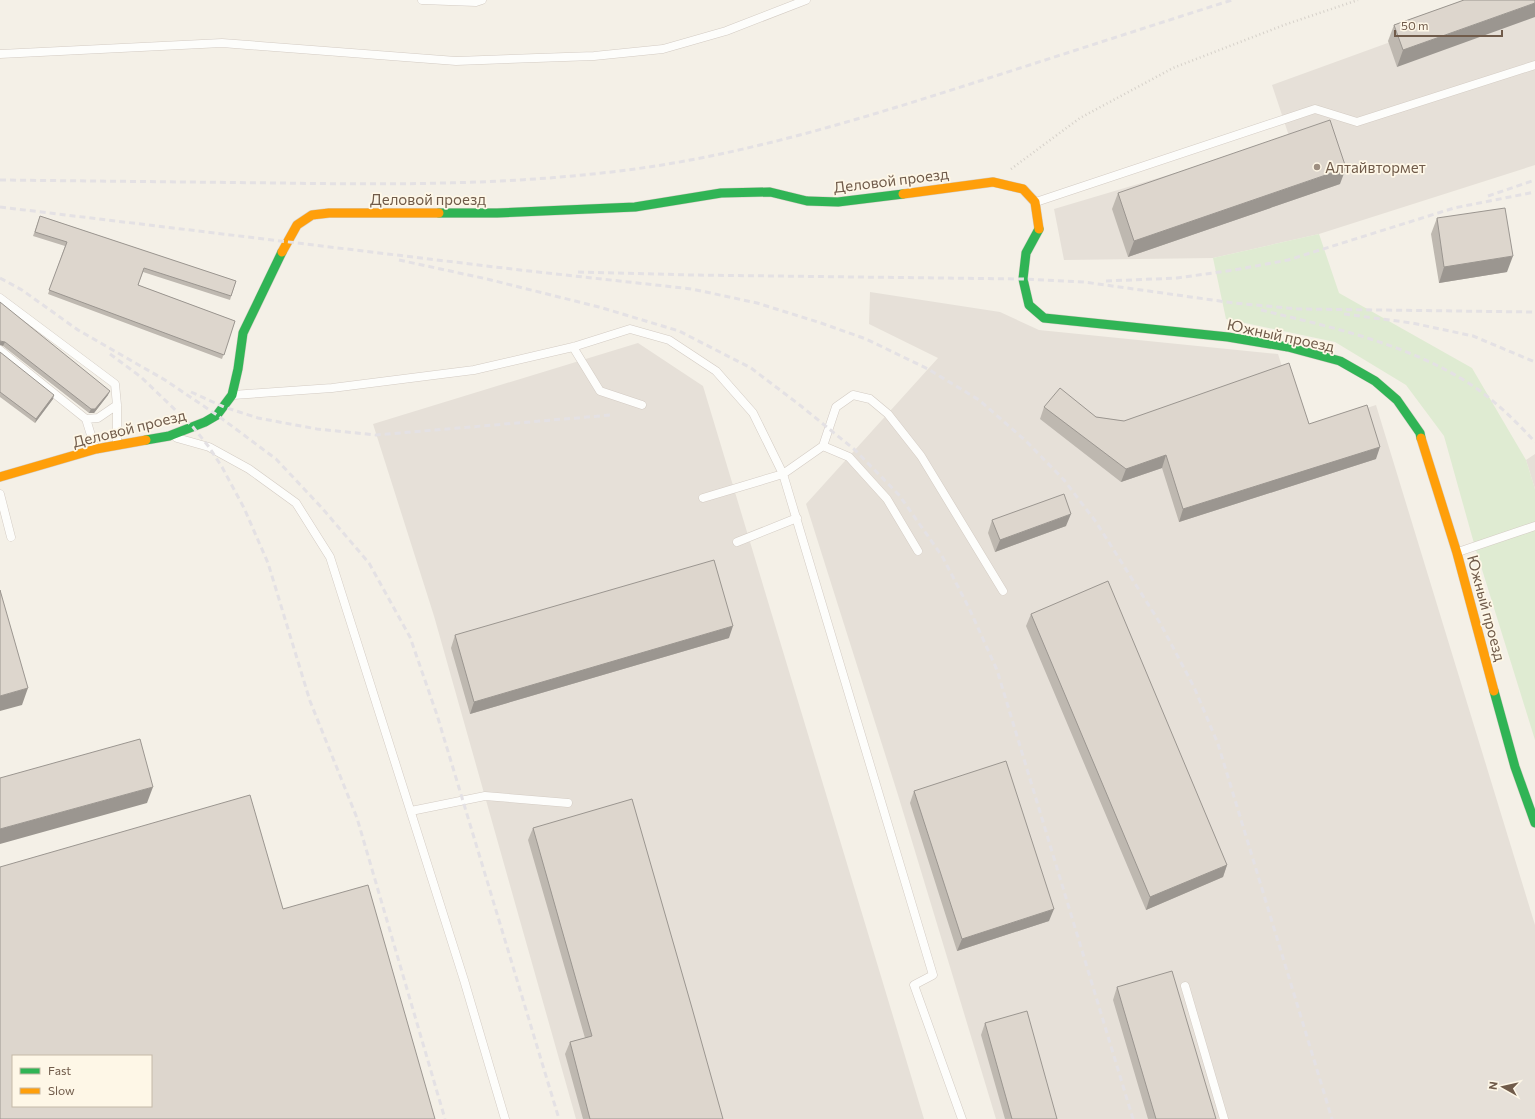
<svg xmlns="http://www.w3.org/2000/svg" width="1535" height="1119" viewBox="0 0 1535 1119" font-family="Commissioner,sans-serif">
  <style>
    .industrial { fill: #e6e0d8 }
    .green { fill: #dfebd2 }
    .lines { fill: none; stroke-linecap: round; stroke-linejoin: round }
    .lane-casing { stroke: #d3cbc3; stroke-width: 9 }
    .fast-casing { stroke: #d5cdc4; stroke-width: 10 }
    .slow-casing { stroke: #d5cdc4; stroke-width: 10 }
    .path { stroke: #d5d0c9; stroke-width: 2.5; stroke-dasharray: 1 3; stroke-linecap: butt }
    .lane { stroke: #fdfdfb; stroke-width: 8 }
    .fast { stroke: #30b455; stroke-width: 9 }
    .slow { stroke: #ff9f0a; stroke-width: 9 }
    .rail { stroke: #e4e1e4; stroke-width: 3; stroke-dasharray: 6 4; stroke-linecap: butt }
    .wall { fill: #beb8b0 }
    .shaded-wall { fill: #9b9690 }
    .building { fill: #ddd6cd; stroke: #9b9690; fill-rule: evenodd }
    .poi-dot { fill: #9e8f81; stroke: #fef7e7; stroke-width: 1.5 }
    .labels { text-anchor: middle; dominant-baseline: central; stroke-width: 3.5; stroke-linejoin: round; paint-order: stroke }
    .poi-label { font-size: 15px; fill: #705b4a; stroke: #fef7e7; text-anchor: start }
    .street-label { font-size: 15px; fill: #705b4a; stroke: #fef7e7 }
  </style>
  <rect width="100%" height="100%" fill="#f4f0e7"/>
  <!-- industrial -->
  <path class="industrial" d="M1506,0H1535V165L1319,234L1213,258L1064,260L1054,209L1290,139L1272,85Z
    M870,292L1000,312L1039,330L1278,354L1302,429L1376,405L1535,925V1119H996L898,795L806,504L938,358L869,324Z
    M638,343L703,386L924,1119H576L434,616L373,424Z
    M1535,454V489L1526,460Z"/>
  <!-- green -->
  <path class="green" d="M1319,234L1339,293L1472,368L1526,460L1535,489V740L1475,547L1444,436L1406,385L1335,342L1226,319L1213,258Z"/>
  <g class="lines">
    <defs>
      <path id="lane" d="M422,0L476,2L482,0
        M0,54L222,43L456,61L594,56L663,49L726,31L806,0
        M1036,202L1315,109L1357,122L1535,65
        M0,298L115,384L117,405V443
        M573,347L600,391L642,405
        M0,350L86,419L95,448
        M233,395L332,388L474,370L573,347L630,329L669,340L716,371L753,413L783,474L933,975L914,985L962,1119
        M86,419L98,418L117,405
        M177,438L209,447L249,469L296,503L330,557L464,980L505,1119
        M823,446L849,457L887,499L918,551
        M0,494L11,537
        M703,498L783,474L823,446L836,407L853,395L870,399L888,414L921,456L1003,591
        M737,542L797,518
        M1458,552L1535,526
        M411,811L485,796L568,803
        M1185,986L1224,1119"/>
      <path id="fast" d="M439,213H497L635,207L721,193L770,192L807,201L838,202L903,194
        M1039,229L1026,253L1023,279L1029,305L1044,318L1228,337L1288,347L1340,361L1375,381L1397,400L1420,433L1421,438
        M146,440L169,436L205,422L217,415L232,395L238,369L243,333L282,252
        M1494,691L1515,767L1535,823"/>
      <path id="slow" d="M903,194L993,182L1023,189L1035,202L1039,229
        M282,252L297,225L312,215L329,213H439
        M1421,438L1457,553L1494,691
        M0,477L96,449L146,440"/>
    </defs>
    <!-- lane casing -->
    <use href="#lane" class="lane-casing"/>
    <!-- fast casing -->
    <use href="#fast" class="fast-casing"/>
    <!-- slow casing -->
    <use href="#slow" class="slow-casing"/>
    <!-- path -->
    <path class="path" d="M1011,169L1080,118L1173,68L1284,25L1358,0"/>
    <!-- lane -->
    <use href="#lane" class="lane"/>
    <!-- fast -->
    <use href="#fast" class="fast"/>
    <!-- slow -->
    <use href="#slow" class="slow"/>
    <!-- rail -->
    <path class="rail" d="M0,180C93,181 185,182 278,183C406,185 535,185 662,165C766,148 867,117 967,85C1055,57 1144,28 1232,0
      M1488,196L1535,180
      M0,207L520,270L692,289L757,303L821,323L866,339L928,369L979,400L1026,441L1064,480L1096,522L1160,623L1194,687L1218,744L1332,1119
      M399,260L487,279L599,307L679,331L751,368L801,406L855,450L899,495L942,556L969,608L997,670L1133,1119
      M578,272L692,275L1023,279L1084,282L1234,303L1298,309L1535,312
      M0,278L22,290L78,330L165,380L217,415L276,459L322,508L369,563L410,637L437,715L559,1119
      M1106,281L1177,278L1234,270L1288,260L1454,208L1535,192
      M1261,310C1331,327 1404,343 1467,382C1492,398 1515,420 1535,442
      M1344,314L1412,323L1473,336L1535,362
      M110,354L141,377L193,427L209,447L222,467L244,508L268,563L310,701L357,818L445,1119
      M191,392L224,407L258,418L317,429L376,435L611,415"/>
  </g>
  <!-- wall -->
  <path class="wall" d="M1464,0L1397,67L1388,41L1394,25Z
    M1340,184L1128,257L1112,209L1118,193Z
    M40,216L236,281L230,300L143,272L138,285L235,321L222,359L48,294L65,246L33,236Z
    M1437,218L1507,272L1439,283L1431,234Z
    M0,302L108,395L94,413H89L3,346Z
    M0,352L53,399L35,423L0,397Z
    M1044,407L1096,417L1124,421L1309,424L1376,459L1179,522L1162,468L1121,482L1040,419Z
    M992,520L1066,526L995,552L988,533Z
    M1031,614L1227,865L1223,877L1146,910L1026,626Z
    M455,635L729,638L470,714L451,648Z
    M914,791L1049,921L957,951L910,803Z
    M533,828L723,1119H583L565,1054L570,1042L585,1038L528,840Z
    M1117,987L1216,1119H1148L1113,1000Z
    M985,1023L1057,1119H1005L981,1035Z"/>
  <!-- shaded-wall -->
  <path class="shaded-wall" d="M1535,3V17L1397,67L1403,50Z
    M1346,168L1340,184L1128,257L1134,241Z
    M1513,256L1507,272L1439,283L1444,267Z
    M0,341L5,342L3,346L0,345Z
    M110,391L108,395L94,413H89L91,409Z
    M54,395L53,399L35,423L36,419Z
    M1380,447L1376,459L1179,522L1183,509Z
    M1166,455L1162,468L1121,482L1126,469Z
    M1071,514L1066,526L995,552L1000,540Z
    M733,626L729,638L470,714L474,702Z
    M28,688L22,705L0,711V696Z
    M153,787L147,803L0,844V829Z
    M1227,865L1223,877L1146,910L1150,897Z
    M1054,909L1049,921L957,951L962,939Z"/>
  <!-- building -->
  <path class="building" d="M1464,0H1535V3L1403,50L1394,25Z
    M1330,120L1346,168L1134,241L1118,193Z
    M1505,208L1513,256L1444,267L1437,218Z
    M40,216L236,281L231,296L144,268L138,285L235,321L224,355L49,290L67,242L35,232Z
    M0,302L110,391L95,409H91L5,342L0,341Z
    M0,352L54,395L36,419L0,392Z
    M1289,363L1309,424L1367,405L1380,447L1183,509L1166,455L1126,469L1044,407L1060,388L1096,417L1124,421Z
    M1064,494L1071,514L1000,540L992,520Z
    M714,560L733,626L474,702L455,635Z
    M1108,581L1227,865L1150,897L1031,614Z
    M0,590L28,688L0,696Z
    M140,739L153,787L0,829V778Z
    M1006,761L1054,909L962,939L914,791Z
    M250,795L283,909L368,885L435,1119H0V867ZM13,1056H151V1106H13Z
    M632,799L692,1008L723,1119H590L570,1042L592,1036L533,828Z
    M1172,971L1216,1119H1156L1117,987Z
    M1027,1011L1057,1119H1012L985,1023Z"/>
  <!-- markers -->
  <circle class="poi-dot" cx="1317" cy="167" r="4"/>
  <g class="labels">
    <!-- poi labels -->
    <g class="poi-label">
      <text x="1325" y="167">Алтайвтормет</text>
    </g>
    <!-- street labels -->
    <g class="street-label">
      <text transform="translate(891 180) rotate(-7)">Деловой проезд</text>
      <text x="428" y="199">Деловой проезд</text>
      <text transform="translate(1281 335) rotate(12)">Южный проезд</text>
      <text transform="translate(129 428) rotate(-14)">Деловой проезд</text>
      <text transform="translate(1487 608) rotate(75)">Южный проезд</text>
    </g>
  </g>
  <!-- legend -->
  <rect x="12" y="1055" width="140" height="52" fill="#fef7e7" stroke="#c5b9a8"/>
  <rect x="20" y="1068" width="20" height="6" fill="#30b455" stroke="#c5b9a8"/>
  <text x="48" y="1075" font-size="12" fill="#705b4a">Fast</text>
  <rect x="20" y="1088" width="20" height="6" fill="#ff9f0a" stroke="#c5b9a8"/>
  <text x="48" y="1095" font-size="12" fill="#705b4a">Slow</text>
  <!-- north arrow -->
  <g transform="translate(1503 1087) rotate(278)" stroke="#fef7e7" stroke-width="3" paint-order="stroke">
  <path d="M0-3L7 15L0 10L-7 15Z" fill="#705b4a"/>
  <text y="-6" font-size="11" font-weight="bold" text-anchor="middle" fill="#705b4a">N</text>
  </g>
  <!-- scale -->
  <path d="M1395 30v6h107v-6" fill="none" stroke="#705b4a" stroke-width="2"/>
  <text x="1401" y="30" font-size="12" fill="#705b4a" stroke="#fef7e7" stroke-width="3" paint-order="stroke">50 m</text>
</svg>
